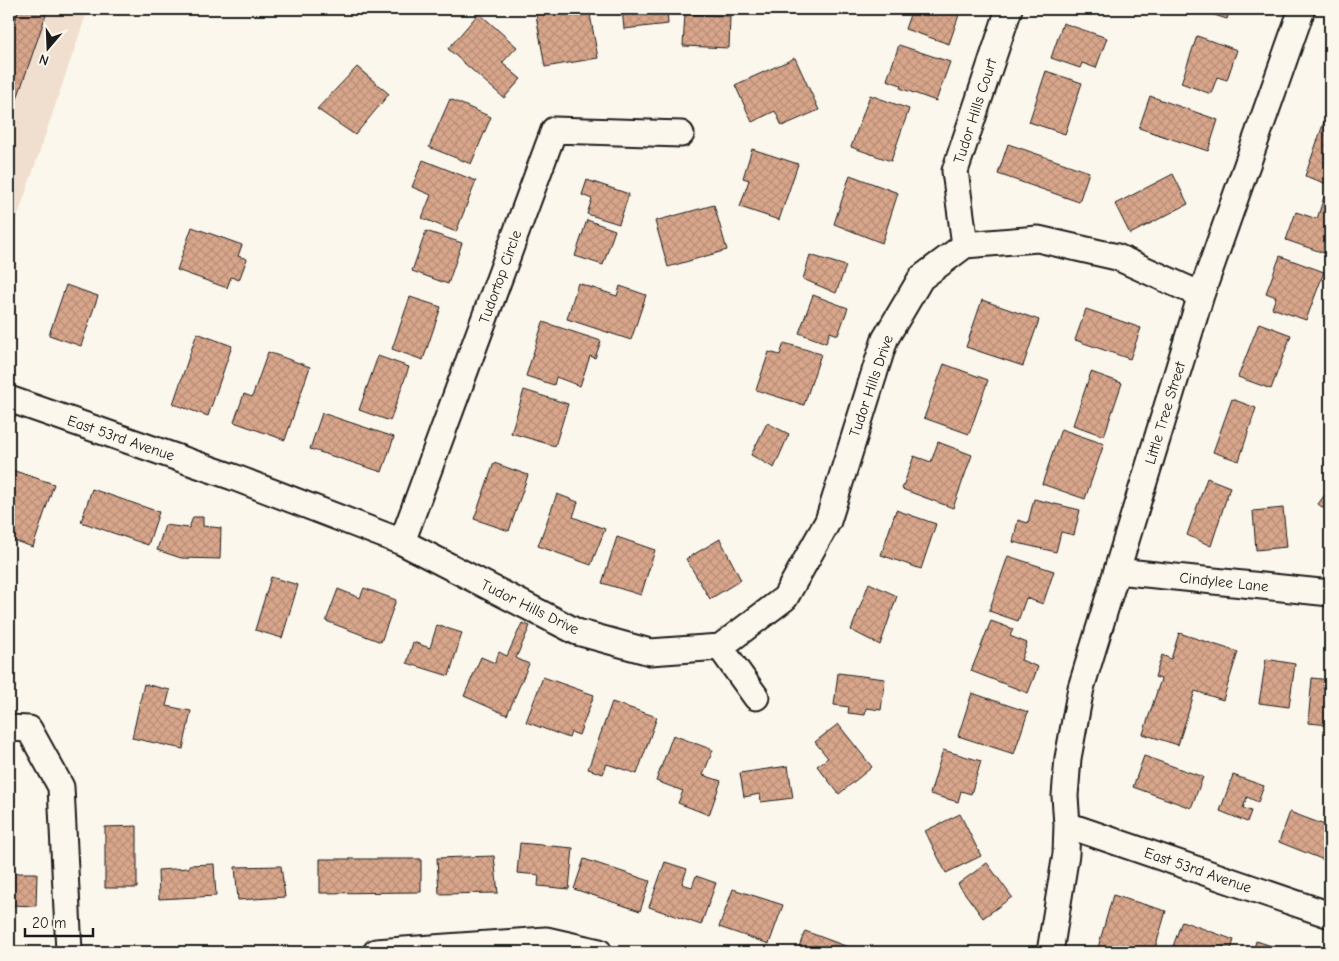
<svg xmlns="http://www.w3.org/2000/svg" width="1339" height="961" viewBox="0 0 1339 961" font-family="'Comic Neue',sans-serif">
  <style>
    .built { fill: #f0dfcf }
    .building { fill: url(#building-cross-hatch); stroke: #1c1c1c }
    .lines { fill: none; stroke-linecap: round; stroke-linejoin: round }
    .minor-casing { stroke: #1c1c1c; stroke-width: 29 }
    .minor { stroke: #fbf7ec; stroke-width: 25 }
    .labels { text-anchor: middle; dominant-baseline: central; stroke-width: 4; stroke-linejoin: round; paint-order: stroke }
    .street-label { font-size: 15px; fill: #1c1c1c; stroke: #fbf7ec }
  </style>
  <defs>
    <pattern id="building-cross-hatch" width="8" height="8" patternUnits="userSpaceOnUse" patternTransform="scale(1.25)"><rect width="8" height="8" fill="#d8a68b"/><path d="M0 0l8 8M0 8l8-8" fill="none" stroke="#b98e77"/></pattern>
  </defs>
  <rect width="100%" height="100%" fill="#fbf7ec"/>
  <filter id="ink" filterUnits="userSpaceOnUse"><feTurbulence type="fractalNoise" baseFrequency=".02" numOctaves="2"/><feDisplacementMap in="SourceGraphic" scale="10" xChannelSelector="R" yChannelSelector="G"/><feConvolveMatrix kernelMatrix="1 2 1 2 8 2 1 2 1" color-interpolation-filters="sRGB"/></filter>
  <g filter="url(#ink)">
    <!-- built -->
    <path class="built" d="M9,9H88L13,230L9,229Z"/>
    <!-- building -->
    <path class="building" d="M19,9H48L9,122V39Z
      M535,9H589L598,58L545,67Z
      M622,9H667L668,24L624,29Z
      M912,9H961L949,44L905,29Z
      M1195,9H1230L1227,19Z
      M479,13L517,47L502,63L521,79L504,98L448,49Z
      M685,14L730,16L729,48L683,46Z
      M1063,23L1107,38L1096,68L1082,63L1080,68L1051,58Z
      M1197,36L1237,50L1227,80L1217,77L1211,94L1181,83Z
      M899,45L950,62L936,101L900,88L901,85L887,80Z
      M795,58L819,110L782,126L775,111L752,122L735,85Z
      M357,67L389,94L355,135L317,109Z
      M1046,71L1082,83L1065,134L1029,122Z
      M870,95L909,109L891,161L851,147Z
      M1150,96L1218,120L1208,151L1139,128Z
      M450,99L491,117L471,164L429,147Z
      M1325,119L1330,120V185L1305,176Z
      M1008,144L1089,172L1079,202L998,174Z
      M752,149L798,164L779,220L740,207L749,180L743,178Z
      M423,160L476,181L456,232L422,218L431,195L412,187Z
      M1173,174L1188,204L1130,234L1115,204Z
      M850,175L898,193L882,243L834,224Z
      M587,180L629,194L619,224L587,214L592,199L582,195Z
      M1324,197L1330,199V246L1327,254L1286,240L1296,212L1317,219Z
      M714,205L727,250L668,267L655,221Z
      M587,220L615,230L603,265L575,256Z
      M192,227L242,245L238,256L247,259L239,280L231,277L227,288L177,270Z
      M426,231L462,243L448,284L412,271Z
      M810,255L846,266L836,293L803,279Z
      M1280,256L1324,272L1306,320L1272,308L1276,297L1266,293Z
      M578,283L617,296L620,286L646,295L631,340L567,319Z
      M66,285L98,296L81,346L49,335Z
      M813,295L848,308L838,335L830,332L826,343L799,333Z
      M410,297L441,307L423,360L392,349Z
      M982,300L1039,320L1023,366L966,347Z
      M1086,309L1141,328L1130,359L1075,340Z
      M543,322L601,341L595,358L590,356L580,386L556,377L554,385L526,376Z
      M1259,323L1291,335L1271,389L1238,377Z
      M197,333L232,346L208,416L173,404Z
      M784,343L821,354L804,405L756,390L769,352L780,355Z
      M268,352L310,367L285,440L234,422L244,394L252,397Z
      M378,356L409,367L390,421L359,410Z
      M944,364L988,380L969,434L924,418Z
      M1091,372L1122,383L1104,436L1073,425Z
      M524,390L568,404L555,446L511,433Z
      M1232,399L1256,408L1239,461L1213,452Z
      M322,413L394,437L382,472L310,449Z
      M767,423L789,434L774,468L751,455Z
      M1061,429L1104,444L1085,499L1042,484Z
      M938,442L972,455L953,508L902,489L914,456L931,462Z
      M494,463L528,475L509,531L474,519Z
      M9,469L54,484L33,547L9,539Z
      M1207,478L1230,487L1211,546L1187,535Z
      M1330,488V513L1318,504Z
      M92,489L159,512L148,545L81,522Z
      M557,494L578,502L573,517L605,529L591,565L538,546Z
      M1034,499L1080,510L1074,535L1061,532L1056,552L1013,542L1018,520L1028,523Z
      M1283,508L1287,547L1256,550L1253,511Z
      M896,510L936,524L921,569L881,555Z
      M193,517H203V526L221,528L220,559L181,558L157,550L165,525L189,528Z
      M617,537L655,550L641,595L602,583Z
      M720,539L741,580L710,599L686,559Z
      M1008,556L1054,571L1043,604L1026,598L1018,621L989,611Z
      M271,577L298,585L282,638L255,630Z
      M869,583L897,596L880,645L851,630Z
      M364,588L396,600L381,642L326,621L338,589L360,598Z
      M991,621L1013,629L1010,636L1027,643L1021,660L1038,667L1028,693L971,671Z
      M522,623L530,626L516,658L529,664L507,715L464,696L481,657L495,663L499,652L507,656Z
      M437,625L462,633L449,676L407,663L413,642L430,648Z
      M1179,633L1238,652L1223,700L1195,691L1178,745L1143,734L1161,679L1155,677L1162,655L1171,659Z
      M1266,659L1295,664L1289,707L1259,703Z
      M838,673L885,679L881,710L866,708L865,715L848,713L849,707L834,705Z
      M543,677L594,695L579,735L571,732L569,738L526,722Z
      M1312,678L1330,680V725L1308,723Z
      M144,684L170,690L166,706L191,711L183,749L132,738Z
      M972,693L1028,712L1014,754L958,736Z
      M612,702L657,717L637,774L607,764L603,774L588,769Z
      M838,724L872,767L839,794L817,766L828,758L815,742Z
      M673,735L713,750L703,775L721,781L709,815L678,803L683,791L656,781Z
      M943,750L981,761L971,794L961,791L958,802L930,794Z
      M1144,756L1203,777L1191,808L1133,787Z
      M788,766L793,798L761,802L760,794L744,797L740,773Z
      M1233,775L1264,786L1258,802L1247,797L1243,808L1251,811L1247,822L1220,811Z
      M1290,812L1330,827L1329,862L1279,842Z
      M960,814L981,856L946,873L925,831Z
      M137,826V888H105V827Z
      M520,843L573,848L569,889L538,886L539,875L517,873Z
      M494,856L498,893L439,894L437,858Z
      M320,859H421V892L320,893Z
      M584,859L650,881L640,911L574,889Z
      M665,862L687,869L682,884L692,887L696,876L716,883L701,925L649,907Z
      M987,863L1012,897L983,918L958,884Z
      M214,864L216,896L159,899L158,870L189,868V865Z
      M281,866L285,897L238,900L235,867Z
      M9,873H37L36,906L9,905Z
      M733,889L783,905L769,944L719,927Z
      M1113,895L1166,911L1154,952H1141L1123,947L1122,952H1102L1097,951Z
      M1182,921L1234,940L1230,952H1171Z
      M805,931L856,950V952H797Z
      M1256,941L1291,952H1253Z"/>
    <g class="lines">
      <defs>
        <path id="minor" d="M965,245L1038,239L1117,257L1201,295
          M965,245L955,171L1009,9
          M9,399L233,477L402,542L577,632L650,652L720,647L785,598L828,521L885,339L921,278L965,245
          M402,542L554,130L681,134
          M1117,571L1330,593
          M720,647L756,697
          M9,728L29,729L61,787L69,952
          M1067,825L1330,915
          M376,952L546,940L599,952
          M1050,952L1066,854L1067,825L1065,796L1068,758L1081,688L1201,295L1302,9"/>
      </defs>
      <!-- minor casing -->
      <use href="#minor" class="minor-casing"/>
      <!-- minor -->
      <use href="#minor" class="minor"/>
    </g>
  </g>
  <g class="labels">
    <!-- street labels -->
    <g class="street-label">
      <text transform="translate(975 111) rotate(-72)">Tudor Hills Court</text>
      <text transform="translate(500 277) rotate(-70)">Tudortop Circle</text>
      <text transform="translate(871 386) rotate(-71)">Tudor Hills Drive</text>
      <text transform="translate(1165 413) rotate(-73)">Little Tree Street</text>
      <text transform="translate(121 438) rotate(19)">East 53rd Avenue</text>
      <text transform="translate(1224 582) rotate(6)">Cindylee Lane</text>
      <text transform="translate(530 607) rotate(26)">Tudor Hills Drive</text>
      <text transform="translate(1198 870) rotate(19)">East 53rd Avenue</text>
    </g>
  </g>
  <!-- margin -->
  <rect width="1339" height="961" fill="none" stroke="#fbf7ec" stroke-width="30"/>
  <rect x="15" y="15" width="1309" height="931" fill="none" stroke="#1c1c1c" stroke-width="2" filter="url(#ink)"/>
  <!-- north arrow -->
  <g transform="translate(48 48) rotate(199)" stroke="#fbf7ec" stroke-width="4" paint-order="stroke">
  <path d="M0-4L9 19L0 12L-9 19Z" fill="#1c1c1c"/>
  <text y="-8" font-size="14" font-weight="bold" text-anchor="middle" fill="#1c1c1c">N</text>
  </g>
  <!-- scale -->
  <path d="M25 928v8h68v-8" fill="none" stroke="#1c1c1c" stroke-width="2.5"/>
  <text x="32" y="928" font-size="15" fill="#1c1c1c" stroke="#fbf7ec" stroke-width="4" paint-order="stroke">20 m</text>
</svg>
